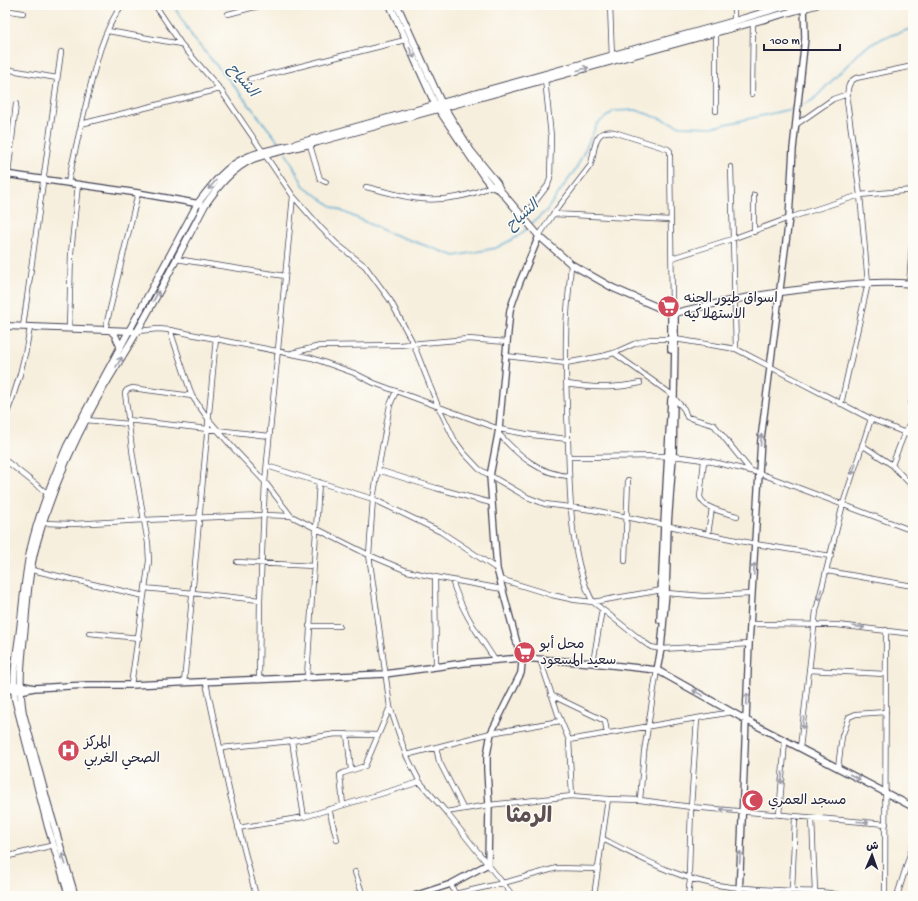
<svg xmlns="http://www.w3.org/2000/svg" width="918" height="901" viewBox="0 0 918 901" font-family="'Gochi Hand','Playpen Sans Arabic',sans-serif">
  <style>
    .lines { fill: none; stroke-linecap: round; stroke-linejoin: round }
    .stream { stroke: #58aad3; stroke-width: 1.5 }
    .minor-casing { stroke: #424153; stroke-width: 6 }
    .tertiary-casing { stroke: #424153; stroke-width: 8 }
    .secondary-casing { stroke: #424153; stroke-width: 8 }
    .minor { stroke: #fff; stroke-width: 4.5 }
    .tertiary { stroke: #fff; stroke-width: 5.5 }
    .secondary { stroke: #fff; stroke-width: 6 }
    .oneway { stroke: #9c9ca7 }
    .labels { text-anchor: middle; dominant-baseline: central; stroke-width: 3; stroke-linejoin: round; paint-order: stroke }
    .poi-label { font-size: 14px; fill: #22223b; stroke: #fdfcf7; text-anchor: start }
    .water-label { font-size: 15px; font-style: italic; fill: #3a5f7f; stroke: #fdfcf7 }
    .town-label { font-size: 22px; font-weight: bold; fill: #5e5052; stroke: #fdfcf7 }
  </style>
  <rect width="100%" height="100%" fill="#fdfcf7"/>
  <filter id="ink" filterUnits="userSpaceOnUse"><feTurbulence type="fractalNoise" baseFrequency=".025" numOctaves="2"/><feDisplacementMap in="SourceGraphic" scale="8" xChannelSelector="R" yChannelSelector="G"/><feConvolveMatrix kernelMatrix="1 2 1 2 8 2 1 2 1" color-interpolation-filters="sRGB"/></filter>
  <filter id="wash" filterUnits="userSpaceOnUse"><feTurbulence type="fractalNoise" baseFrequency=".012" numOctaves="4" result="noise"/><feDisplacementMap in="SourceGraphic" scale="16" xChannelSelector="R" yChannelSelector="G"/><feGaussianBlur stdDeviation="0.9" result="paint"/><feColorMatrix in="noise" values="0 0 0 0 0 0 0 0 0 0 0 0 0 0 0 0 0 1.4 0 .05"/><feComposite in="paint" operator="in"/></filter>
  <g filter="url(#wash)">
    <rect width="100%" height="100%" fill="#f7efdd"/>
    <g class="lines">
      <!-- stream -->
      <path class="stream" d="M173,5L194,39L234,86L282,146
        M800,106L813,100L863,49L883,38L913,28
        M286,153L304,186L333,207L387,232L455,256L496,248L517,237L529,227
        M531,224L546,211L576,169L597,124L614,111L636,110L681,126L713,127L795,108"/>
    </g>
  </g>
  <g filter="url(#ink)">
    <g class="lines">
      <defs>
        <path id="minor" d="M155,5L181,44L220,89L293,196L321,228L337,244L365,266L390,300L413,343L438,406L455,441L464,453L479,469L527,497L545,504L593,510L755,544L831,556
          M522,5H526
          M610,5L612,58
          M734,5V22
          M5,10L23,13
          M228,14L263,5
          M108,31L181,44
          M5,69L57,78
          M250,79L405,40
          M752,94L753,22
          M716,111V32
          M81,124L220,89
          M797,124L833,99L848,94
          M310,145L320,179L326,182
          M731,167L736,349
          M68,183C74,154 81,125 88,96C95,66 103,30 122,5
          M366,187C384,191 402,197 421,199C444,201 472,196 493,185
          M754,195V232
          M5,201L16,104
          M553,214L671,220
          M522,218L535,202L548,185L550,178L551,136L545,79
          M539,236L553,214L590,166C596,153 591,128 614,132L668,149L670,151V157L672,307L671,313
          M672,258L732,239L789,218L860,195L913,190
          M176,259L285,276
          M571,264C570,280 568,297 567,313C564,355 567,398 568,441C570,489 569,559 593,602L645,643L651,647L661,649L749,644
          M909,284L913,232
          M23,327L61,52
          M69,329L71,253L78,184
          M105,330L138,193
          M170,330L192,396L209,420L234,449L265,482L291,516
          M138,331L158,329L170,330L312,358L354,373L374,383L499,429L532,435L568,439
          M292,353L320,346L399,345L468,339L507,342
          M614,353L671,394
          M506,356L566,363L603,356L614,353L634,344L650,339H675L730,348L736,349L871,419L913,436
          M567,384C591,388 615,389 640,383
          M396,391L390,405L378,470L373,499L369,555L390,707L406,755L420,782L446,812L513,896
          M675,399L684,409L687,417L714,425L751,471
          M841,404L868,283L860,195L847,101C848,92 846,83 856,78L913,66
          M5,418C17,389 25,359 30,328
          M912,419L911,405L913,394
          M86,420L129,424
          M128,420L269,436
          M498,433C518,455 539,474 569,476
          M862,445L892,465L913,487
          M569,457C602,457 635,456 668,456C698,457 729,466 759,473L913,531
          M5,460L48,494
          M704,461L700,497C705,510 725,512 737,516
          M892,465L905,432L913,418
          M267,466L373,499L441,532L497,569
          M378,470L436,488L491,503
          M43,523L73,524L144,520L264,515L291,516L369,555L407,571L435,577L502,589
          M708,534L712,508
          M625,561L628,480
          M237,562L314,566
          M32,570L144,596
          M827,571L913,586
          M435,577L436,667
          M500,579L552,595L575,600L593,602L662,590
          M452,580C461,610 478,634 495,660
          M145,588L260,600
          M666,593L704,596L752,594
          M750,624L837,625L913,634
          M309,626H339
          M89,633L139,638
          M540,659L558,714L569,740L572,796
          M593,663L602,609
          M809,670L885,674
          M307,677L319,482
          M259,680L260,600L265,482L293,196
          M184,683L216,338
          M206,683L229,790L256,896
          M131,685L149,561L148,543L133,457L125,393L127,390L132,388L192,396
          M551,695L605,721L607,734
          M347,734L351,770
          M569,740L732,712
          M292,741L336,734L378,735
          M436,747L439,761L463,808
          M221,748L292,741L304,817
          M800,748L816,611L843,504L871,419
          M406,755L491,733L560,721
          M838,768L842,736L849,717L856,714L886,712
          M640,800L644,752L657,670
          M343,805L340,775L343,773L365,766L390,707
          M329,809L337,840
          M446,812L489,805L572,796L608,799L640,800L691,807L886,824
          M779,815L785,741
          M812,818L815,892
          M238,828L304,817L420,782
          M603,839C644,860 684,882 731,887C753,889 774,890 796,891C812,892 828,891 844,896
          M5,857L54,845
          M355,872L363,896
          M451,884L455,894L453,896
          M792,891L795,817
          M455,894L503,883L557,868L598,869
          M594,896L608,799
          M688,896L690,880L689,873L691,807L697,719
          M885,896L886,630
          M897,896L913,845"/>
        <path id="tertiary" d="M5,174L138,193L200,204
          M671,313V350
          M660,620L664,524L671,399
          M657,670L661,649L666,593L668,525L673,457L675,339V313
          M5,686L20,685L34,688L87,685H131L385,674L464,663L522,658L593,663L657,670L746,720L913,807
          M5,689L20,691L34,688
          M414,896L451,884L488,864L489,805L487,770V755L491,733L521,673L522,662L497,569L490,476L499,429L510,310L519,284L539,236
          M739,896L749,644L761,439L789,218L793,149L805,38L804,5"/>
        <path id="secondary" d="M390,5L435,104L484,177L491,186L500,190
          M397,5L441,102L471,151L497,183L500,190L539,236L571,264L613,288L671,313H675C723,301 772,292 822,287C852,284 882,281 913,284
          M5,326L132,331
          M111,331L115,335L120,346
          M69,896L48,827L15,699C12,676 17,652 20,629C23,602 25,574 31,547C39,513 53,479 67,446L198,203C211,186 225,167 245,158C259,151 274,149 288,146L724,24L789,5
          M75,896L49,808L23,713C18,684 22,655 25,626C27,598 29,569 37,542C50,495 70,449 93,406C107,380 123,356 138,330C161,289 183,247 205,205C217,188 232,168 253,159C271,152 298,148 318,142L816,5"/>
      </defs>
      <!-- minor casing -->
      <use href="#minor" class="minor-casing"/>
      <!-- tertiary casing -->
      <use href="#tertiary" class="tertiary-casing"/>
      <!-- secondary casing -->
      <use href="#secondary" class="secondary-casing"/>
      <!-- minor -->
      <use href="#minor" class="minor"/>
      <!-- tertiary -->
      <use href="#tertiary" class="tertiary"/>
      <!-- secondary -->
      <use href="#secondary" class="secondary"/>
    </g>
    <!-- one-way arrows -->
    <defs><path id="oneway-shaft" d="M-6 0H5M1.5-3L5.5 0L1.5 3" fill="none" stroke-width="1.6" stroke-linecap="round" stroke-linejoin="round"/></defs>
    <g class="oneway">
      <use href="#oneway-shaft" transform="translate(412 53) rotate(63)"/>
      <use href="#oneway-shaft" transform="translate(583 69) rotate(-15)"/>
      <use href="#oneway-shaft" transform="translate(212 185) rotate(130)"/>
      <use href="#oneway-shaft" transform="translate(156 296) rotate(-62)"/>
      <use href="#oneway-shaft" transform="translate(119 362) rotate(-59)"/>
      <use href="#oneway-shaft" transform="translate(761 440) rotate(-85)"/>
      <use href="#oneway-shaft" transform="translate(854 469) rotate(109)"/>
      <use href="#oneway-shaft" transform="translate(754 569) rotate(-87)"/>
      <use href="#oneway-shaft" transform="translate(820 595) rotate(104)"/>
      <use href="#oneway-shaft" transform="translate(859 627) rotate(7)"/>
      <use href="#oneway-shaft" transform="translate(698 693) rotate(-151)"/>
      <use href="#oneway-shaft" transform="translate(747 699) rotate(-88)"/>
      <use href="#oneway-shaft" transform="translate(803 723) rotate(97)"/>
      <use href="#oneway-shaft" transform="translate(855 777) rotate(27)"/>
      <use href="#oneway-shaft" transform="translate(782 778) rotate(95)"/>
      <use href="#oneway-shaft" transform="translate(726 810) rotate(-175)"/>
      <use href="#oneway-shaft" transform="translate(863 822) rotate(5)"/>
      <use href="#oneway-shaft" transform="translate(740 857) rotate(-88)"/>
      <use href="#oneway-shaft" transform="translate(64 859) rotate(-107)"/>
    </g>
  </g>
  <!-- icons -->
  <defs>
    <symbol id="supermarket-disc" viewBox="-11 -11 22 22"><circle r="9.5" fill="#d1495b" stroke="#fdfcf7"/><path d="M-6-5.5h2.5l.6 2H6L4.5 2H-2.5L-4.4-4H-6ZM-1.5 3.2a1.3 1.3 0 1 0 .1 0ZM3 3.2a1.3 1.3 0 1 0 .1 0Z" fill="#fff"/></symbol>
    <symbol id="hospital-disc" viewBox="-11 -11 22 22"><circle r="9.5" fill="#d1495b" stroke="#fdfcf7"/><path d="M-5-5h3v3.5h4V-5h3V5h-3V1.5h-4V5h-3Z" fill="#fff"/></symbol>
    <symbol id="mosque-disc" viewBox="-11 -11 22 22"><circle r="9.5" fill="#d1495b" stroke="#fdfcf7"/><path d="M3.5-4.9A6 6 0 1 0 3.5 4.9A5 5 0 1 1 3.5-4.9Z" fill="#fff"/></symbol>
  </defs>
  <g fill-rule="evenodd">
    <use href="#supermarket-disc" x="656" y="294" width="25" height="25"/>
    <use href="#supermarket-disc" x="512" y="640" width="25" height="25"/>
    <use href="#hospital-disc" x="56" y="738" width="25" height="25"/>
    <use href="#mosque-disc" x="740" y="788" width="25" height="25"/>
  </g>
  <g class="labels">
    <!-- poi labels -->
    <g class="poi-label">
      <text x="684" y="299">اسواق طيور الجنه<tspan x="684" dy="16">الاستهلاكيه</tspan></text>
      <text x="540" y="645">محل أبو<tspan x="540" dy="16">سعيد المسعود</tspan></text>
      <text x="84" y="743">المركز<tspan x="84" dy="16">الصحي الغربي</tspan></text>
      <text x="768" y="801">مسجد العمري</text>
    </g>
    <!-- water labels -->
    <g class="water-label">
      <text transform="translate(242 81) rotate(50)">الشياح</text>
      <text transform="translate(523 216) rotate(-41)">الشياح</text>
    </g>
    <!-- town labels -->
    <g class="town-label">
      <text x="529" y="818">الرمثا</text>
    </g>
  </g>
  <!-- margin -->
  <rect width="918" height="901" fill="none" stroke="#fdfcf7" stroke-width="20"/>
  <!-- north arrow -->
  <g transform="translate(872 855) rotate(2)" stroke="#fdfcf7" stroke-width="3" paint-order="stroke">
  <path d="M0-3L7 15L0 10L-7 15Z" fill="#22223b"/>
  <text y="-6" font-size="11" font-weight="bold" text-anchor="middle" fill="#22223b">ش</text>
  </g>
  <!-- scale -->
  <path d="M764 44v6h76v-6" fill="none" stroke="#22223b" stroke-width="2"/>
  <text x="770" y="44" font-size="12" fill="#22223b" stroke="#fdfcf7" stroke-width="3" paint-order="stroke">100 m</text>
</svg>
